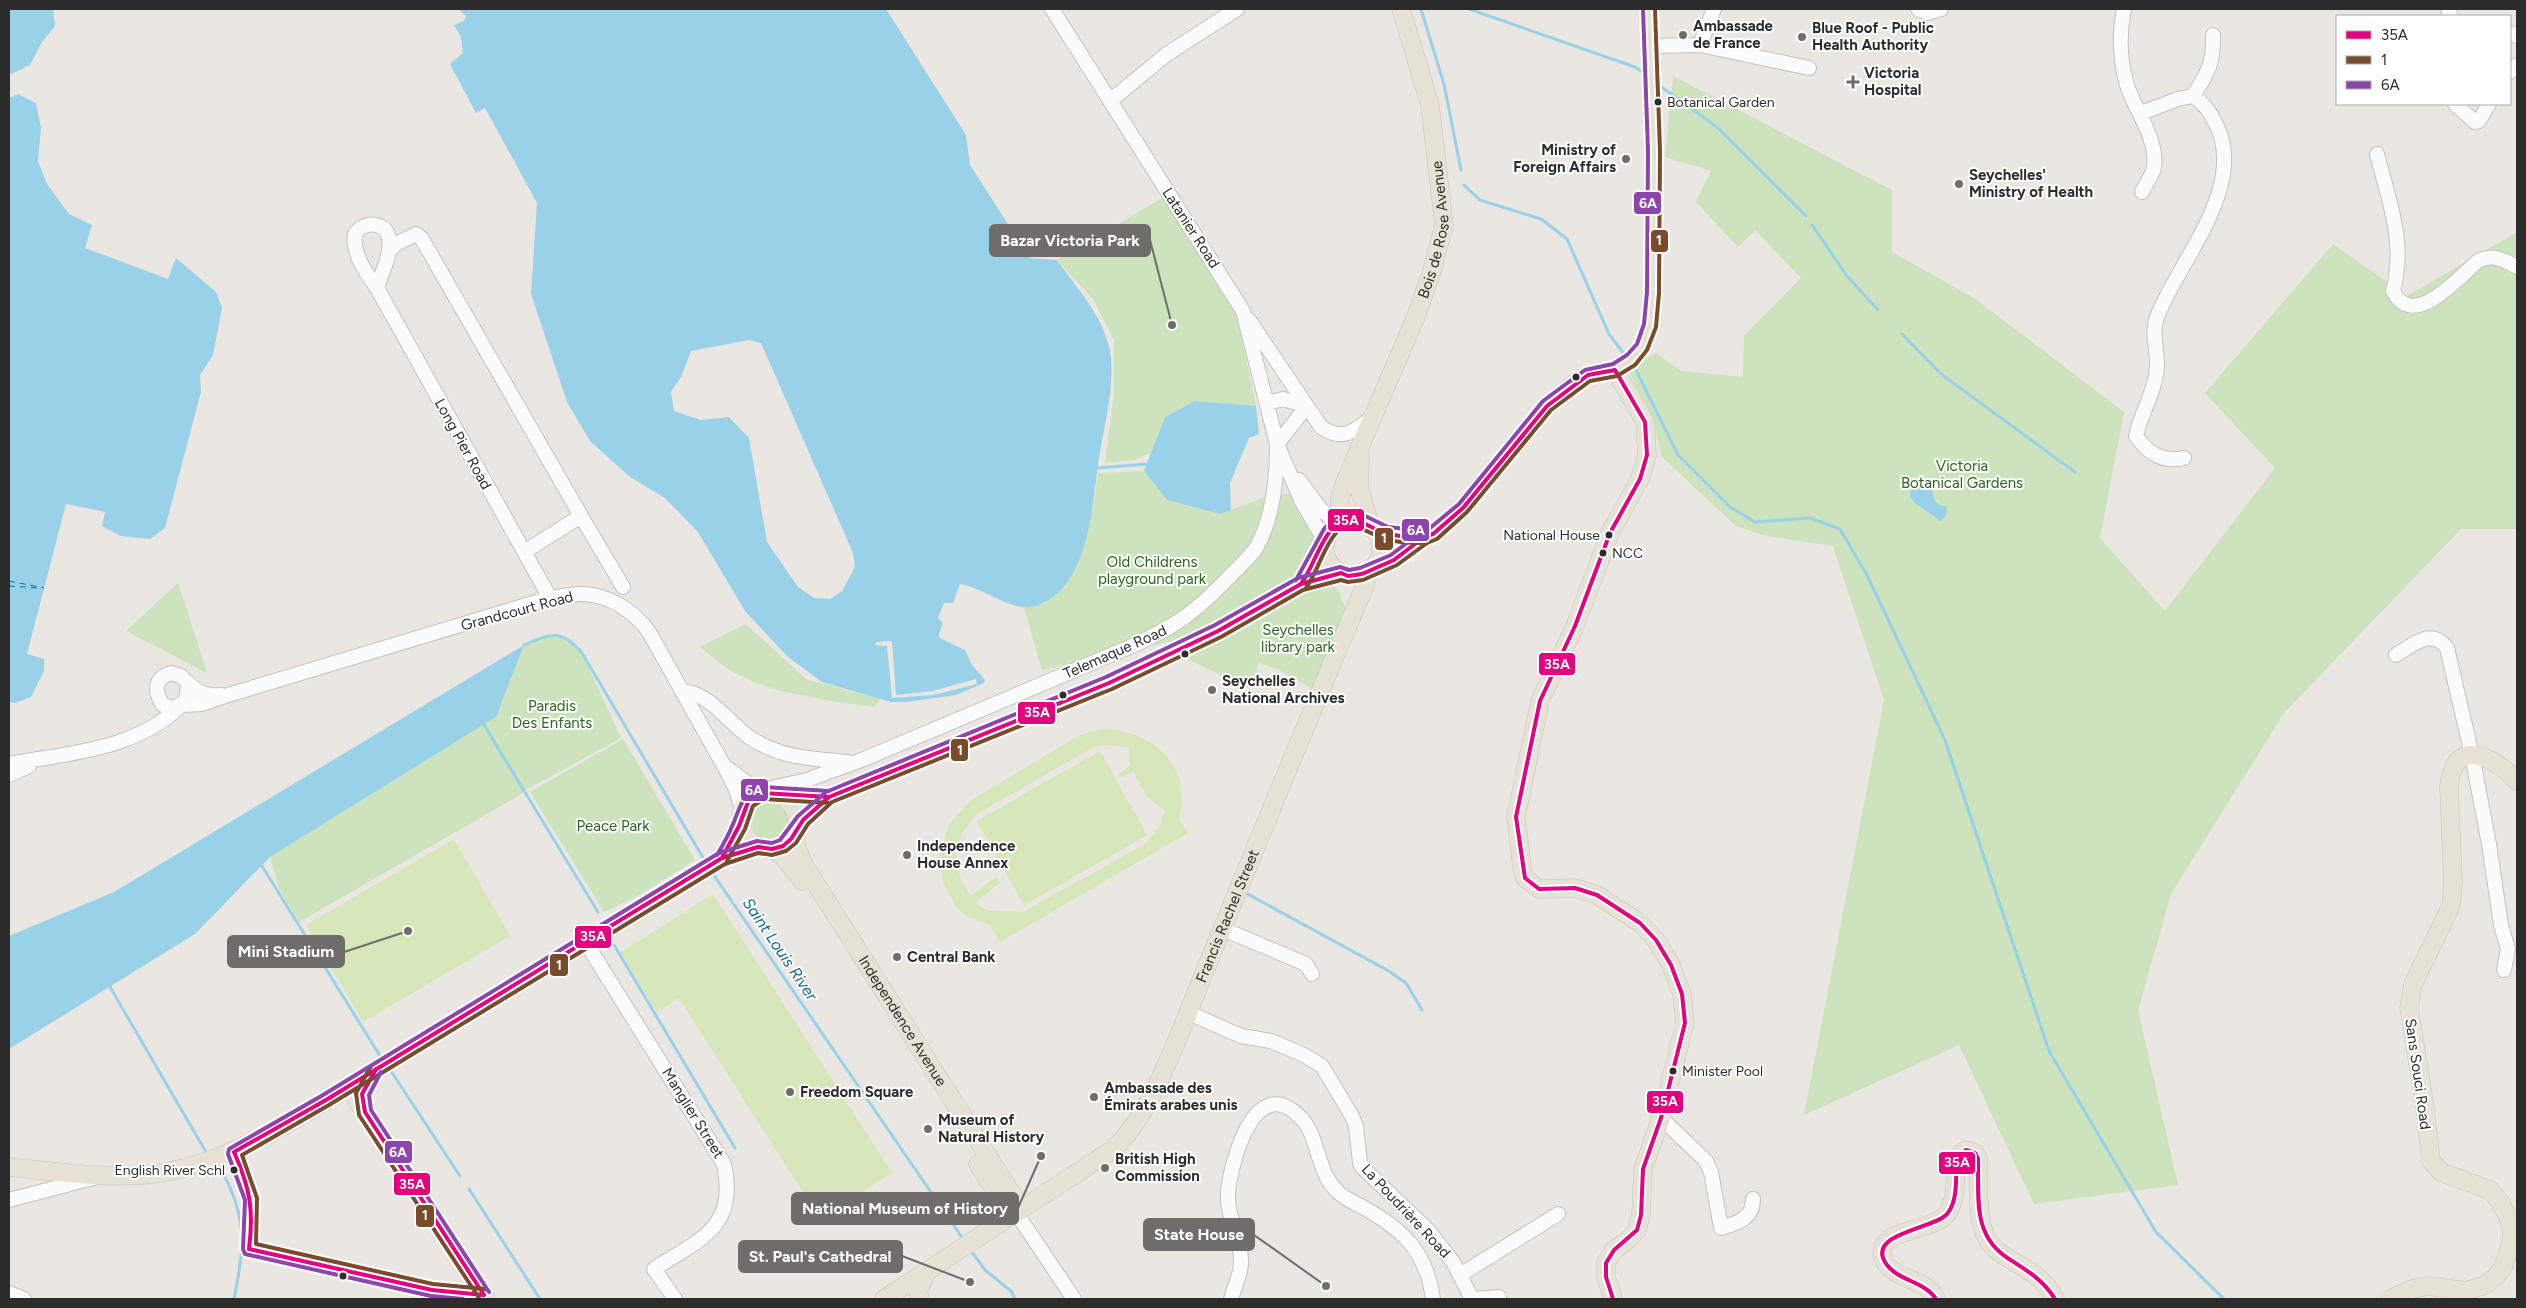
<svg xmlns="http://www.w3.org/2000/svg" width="2526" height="1308" viewBox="0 0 2526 1308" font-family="Figtree,sans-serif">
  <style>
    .green { fill: #cce3bd }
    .pitch { fill: #d6e7ba; fill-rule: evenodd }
    .water { fill: #99d2e8; fill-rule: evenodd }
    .pier { fill: #eae6e2 }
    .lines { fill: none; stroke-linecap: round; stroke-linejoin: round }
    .stream { stroke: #99d2e8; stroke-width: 3 }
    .ferry { stroke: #136899; stroke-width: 1; stroke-dasharray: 6 5; stroke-linecap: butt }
    .minor-casing { stroke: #c3c2c3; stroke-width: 16 }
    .major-casing { stroke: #c6c4c2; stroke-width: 19 }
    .minor { stroke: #fcfbfb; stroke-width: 14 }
    .major { stroke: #e6e2d5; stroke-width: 18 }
    .bus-1-casing { stroke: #fff; stroke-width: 8 }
    .bus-2-casing { stroke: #fff; stroke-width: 8 }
    .bus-3-casing { stroke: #fff; stroke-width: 8 }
    .bus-1 { stroke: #e5007d; stroke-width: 4 }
    .bus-2 { stroke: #7a4b2a; stroke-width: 4 }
    .bus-3 { stroke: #8e44ad; stroke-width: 4 }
    .poi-dot { fill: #6e6d6c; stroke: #fff; stroke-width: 2 }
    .bus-dot { fill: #2c2c2c; stroke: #fff; stroke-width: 2 }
    .labels { text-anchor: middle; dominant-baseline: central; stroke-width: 4; stroke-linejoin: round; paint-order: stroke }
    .bus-label { font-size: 14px; fill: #2c2c2c; stroke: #fff; text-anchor: start }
    .poi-label { font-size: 15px; font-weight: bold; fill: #2c2c2c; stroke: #fff; text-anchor: start }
    .street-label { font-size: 15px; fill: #2c2c2c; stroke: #fff }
    .park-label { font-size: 15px; fill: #2c671e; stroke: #fff }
    .water-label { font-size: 16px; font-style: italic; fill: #136899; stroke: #fff }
    .leader { fill: none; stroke: #6e6d6c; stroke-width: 2 }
    .callout-dot { fill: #6e6d6c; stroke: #fff; stroke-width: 2 }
    .callout { fill: #6e6d6c; stroke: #6e6d6c; stroke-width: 2 }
    .callout-label { font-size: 16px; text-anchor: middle; font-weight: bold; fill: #fff }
    .line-badge { stroke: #fff; stroke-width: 2 }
    .badge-label { font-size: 14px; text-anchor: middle; font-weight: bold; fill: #fff }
  </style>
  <rect width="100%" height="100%" fill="#eae6e2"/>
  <!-- green -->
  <path class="green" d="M1673,76L1892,190V252L1974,298L2124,412L2100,538L2165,611L2275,468L2205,393L2333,244L2407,296L2517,232V529H2461L2284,713L2171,894L2138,1010L2178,1185L2034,1204L1959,1045L1804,1115L1884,700L1833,546L1762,535L1736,526L1662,457L1653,422L1628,369L1656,353L1681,371L1743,377L1744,336L1801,278L1755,230L1738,247L1696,202L1711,171L1665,157Z
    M1164,197L1236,311L1256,406L1195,401L1165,417L1151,453L1134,460L1105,463L1114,392V340L1093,299L1057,260Z
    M1144,471L1167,500L1220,514L1276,493L1296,495L1325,541L1301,584L1218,631L1042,670L1024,608L1044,603L1063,587L1094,505L1098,473Z
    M1325,582L1338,589L1346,609L1319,693L1279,670L1259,663L1248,688L1187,659Z
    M178,583L207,673L126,631Z
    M746,624L806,679L881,699L873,707L831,701L781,691L756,683L729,670L700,647Z
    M547,635L570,639L582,653L621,738L529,788L515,798L299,922L279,889L270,857L496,717L524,645Z
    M623,739L695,860L641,894L604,912L530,792Z
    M752 821a19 19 0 1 1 38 0a19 19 0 1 1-38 0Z"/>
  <!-- pitch -->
  <path class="pitch" d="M1101,729C1153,730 1193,765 1179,819L1188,833L1000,942L990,925L965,915L956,907L943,882L939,855L950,823L970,801L1078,736ZM1103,745L1129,747L1130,765L1119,774L1121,778L1133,771L1146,796L1165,811L1159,828L1145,844L1023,912L988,911L975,903L1000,883L996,877L970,896C950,863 951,843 977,814L1094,747Z
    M1100,751L1147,835L1024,905L977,821Z
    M454,839L510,936L363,1022L306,925Z
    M713,894L892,1173L820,1219L679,998L657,1012L620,953Z"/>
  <!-- water -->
  <path class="water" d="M9,9H53L55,26L42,42L30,65L9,75Z
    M458,9H886L966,135L970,165L1030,258L1057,260C1076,287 1104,317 1110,351C1116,386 1103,430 1098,464C1092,509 1088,590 1035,606C1013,613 982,587 960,584L953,603H944L938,618L943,623L939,634L940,638L965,650L972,665L985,680L984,683L956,695L906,702H891L822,682L788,657L745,611L698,532L665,498L630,477L590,441L567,402L531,294L537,203L485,108L476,113L450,64L463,53L461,37L454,25L464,21L466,16ZM749,340L761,343L853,553L855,567L842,591L830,599L814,598L798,587L767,542L749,438L729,417L701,420L674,411L671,392L681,377L691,351Z
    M18,94L36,103L41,128L38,161L47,184L69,214L92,225L85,248L168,279L176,258L216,292L222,308L213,355L200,375L201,392L165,528L150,539L121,536L102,526L105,512L66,504L27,654L44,659V671L31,697L15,703L9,702V98Z
    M1195,401L1256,406L1259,434L1249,438L1230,483L1231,510L1220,514L1167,500L1144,471L1165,417Z
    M1921,481L1931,486C1933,495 1934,507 1946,506C1948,512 1946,519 1940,521L1915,503L1910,497L1911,487Z
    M524,645L496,717L270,857L195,934L9,1049V936L114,892Z"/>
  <!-- pier -->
  <path class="pier" d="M892,641L896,695L933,691L976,679L977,684L933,695L892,698L887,646L875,645L876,642Z"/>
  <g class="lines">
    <!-- stream -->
    <path class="stream" d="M1421,9L1444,84L1461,170
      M1469,9L1635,67L1644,73
      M1660,86L1718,128L1806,216
      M1464,185L1480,200L1541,219L1567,239L1609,334L1624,354
      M1812,225L1847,276L1878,310
      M1902,334L1941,374L2075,472
      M1635,368L1678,455L1730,507L1755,522L1810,518L1840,529L1868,577L1945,740L2049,1051L2156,1232L2224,1299
      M1098,468L1147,464
      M524,645C551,633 562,629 582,653L705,861
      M484,725L598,912
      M262,866L382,1059
      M711,871L963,1239
      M1244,892L1387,970L1406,983L1422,1010
      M614,945L735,1148
      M110,987L206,1152
      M389,1068L460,1176
      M218,1166C224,1173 227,1181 231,1190C248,1230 242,1258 234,1299
      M469,1189L540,1299
      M969,1248L985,1270L1011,1291L1015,1299"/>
    <!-- ferry -->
    <path class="ferry" d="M9,581L44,588
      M9,586L38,588"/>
    <defs>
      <path id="minor" d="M1052,9L1243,311L1277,444L1302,502L1325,541
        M1918,9L1927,13L1941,9
        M2124,9C2119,33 2120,61 2127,85C2135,111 2158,138 2154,168C2152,176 2145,185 2142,192
        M2448,9L2451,16
        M2510,33L2517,36
        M1700,45L1714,9
        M1651,46L1700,45L1809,68
        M2510,72L2517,65
        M2193,96C2208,73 2214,62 2213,35
        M1110,101L1167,54L1237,9
        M2455,104L2475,122L2479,121L2489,104
        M2141,113L2178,99L2193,96C2204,103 2209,111 2215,122C2249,185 2180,259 2158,315C2150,333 2158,349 2157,367C2155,393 2141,412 2136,436C2147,453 2164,463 2184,458
        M2377,154C2389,202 2406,242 2393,291C2413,332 2460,276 2479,260C2496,254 2503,260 2517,267
        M389,251L396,244L416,234L422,239L581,516L524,552
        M377,288C382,270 398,245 384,228C373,222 362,224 355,234C352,254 366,273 377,288L550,598
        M1249,320L1321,427C1342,442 1356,431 1372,417
        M1267,403L1283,399L1307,406L1277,444
        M1299,480L1322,511L1339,522
        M581,516L623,587
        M2396,655C2413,645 2431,627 2447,648L2472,755L2489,844L2501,925L2508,949L2504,970
        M188,685L186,701L175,708L163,705C154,692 154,678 171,673L181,676C194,689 201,697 222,695
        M683,691C715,696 727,723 752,739C782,758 813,759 848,762
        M9,764C68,753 137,750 181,705L202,704L228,695L550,598C560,597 571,594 581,594C608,594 634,611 649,632L724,766L735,787L742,810
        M727,768L761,793
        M9,775L29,766
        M766,791L776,787L807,780L864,759L1125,649C1173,628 1194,614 1230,576C1239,567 1249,558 1256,548C1273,519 1277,477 1277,444
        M1223,929L1306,964L1312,974
        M586,943L724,1164C738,1228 700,1239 654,1269L675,1299
        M1189,1013L1241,1036L1271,1041L1304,1055L1322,1066L1352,1116L1356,1126L1360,1163L1364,1169L1428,1230L1453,1262L1472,1299L1499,1297
        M1661,1118L1706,1161L1711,1172L1721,1228C1737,1223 1753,1219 1753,1199
        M9,1200L93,1178
        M1021,1220L1074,1299
        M1460,1275L1558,1214
        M9,1293L24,1299
        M1231,1299C1234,1288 1241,1274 1241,1263C1242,1239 1226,1216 1228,1192C1231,1162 1254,1074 1298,1115C1319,1133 1316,1169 1335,1189C1342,1198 1356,1203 1366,1209C1405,1231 1427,1254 1433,1299"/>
      <g id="major">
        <path d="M1360,457L1359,488L1370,525"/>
        <circle cx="1353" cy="548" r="28"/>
        <path id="s1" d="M1339,522L1340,497L1347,477L1415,319L1432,271L1444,225L1430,105L1401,9"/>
        <path d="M1374,529L1408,537H1424"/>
        <path d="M1373,568L1394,560L1424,537L1433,534L1463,508L1547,406L1576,382L1588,375L1615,370L1631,360L1642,347L1650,325L1653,292L1654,151L1649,9"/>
        <path d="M778,794C792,801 802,815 795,832"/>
        <path d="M797,826L829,797L1109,683L1218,631L1301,584L1341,573"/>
        <path id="s2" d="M796,829V846L804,865L1022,1210"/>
        <path d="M766,849C738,844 730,804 760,794C771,790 787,795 798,797C808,798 819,797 829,797"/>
        <path d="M772,849L782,855L802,881"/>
        <path d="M348,1086L486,1299"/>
        <path d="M978,1164L1011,1217"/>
        <path d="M9,1167C65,1172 125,1183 180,1169C256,1151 330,1097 397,1057C505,991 615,926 722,858L758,847"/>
        <path id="s3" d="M884,1299L1112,1150C1151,1118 1182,1026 1202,978C1256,847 1309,716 1365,586L1369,571"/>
        <path d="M920,1299L918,1291L927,1272"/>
        <path d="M1613,1299L1606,1277V1263L1614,1250L1629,1239L1637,1230L1641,1215L1643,1169L1661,1118L1685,1023L1682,994L1671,965L1656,940L1640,923L1597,895L1575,888L1539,889L1525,878L1522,867L1516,817L1540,701L1575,626L1610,533L1640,479L1647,455L1645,422L1615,370"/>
        <path d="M1936,1299C1926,1277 1890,1280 1883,1258C1874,1228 1934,1232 1947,1214C1958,1197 1954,1177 1957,1158L1966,1150L1975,1153L1978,1159C1979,1181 1976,1220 1987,1239C2002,1264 2039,1265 2055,1299"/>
        <path d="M2390,1299L2412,1289L2429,1286L2466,1291L2485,1285L2497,1276L2504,1265L2511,1242L2512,1229L2508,1217L2500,1202L2490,1190L2441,1172L2431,1161L2424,1101L2409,1008L2413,984L2451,906L2453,882L2449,788C2453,735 2493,756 2517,781"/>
      </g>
    </defs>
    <!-- minor casing -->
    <use href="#minor" class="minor-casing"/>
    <!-- major casing -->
    <use href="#major" class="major-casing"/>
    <!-- minor -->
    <use href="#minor" class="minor"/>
    <!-- major -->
    <use href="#major" class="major"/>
    <defs>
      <path id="bus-1" d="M1301,584C1313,567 1318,546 1331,530C1350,507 1366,528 1386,533C1398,537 1411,537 1424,537
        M722,858L739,826L748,802L763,793L829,797
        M376,1069L362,1094L365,1112L484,1295
        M484,1295L432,1290L249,1249C254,1210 250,1188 234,1152L326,1100L722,858L758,847L772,849L783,846L791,839L803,820L829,797L1109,683L1218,631L1301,584L1341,573L1348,576L1362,574L1394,560L1424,537L1433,534L1463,508L1547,406L1588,375L1615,370L1645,422L1647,455L1640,479L1610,533L1575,626L1540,701L1516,817L1525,878L1539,889L1575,888L1597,895L1640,923L1656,940L1671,965L1682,994L1685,1023L1661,1118L1643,1169L1641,1215L1637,1230L1614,1250L1606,1263V1277L1613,1299
        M1936,1299C1924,1281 1899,1281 1887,1265C1863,1233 1935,1229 1947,1214C1959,1200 1955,1175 1957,1158L1966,1150L1975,1153L1978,1159C1979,1198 1972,1236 2009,1259C2028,1271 2043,1280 2055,1299"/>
      <path id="bus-2" d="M1306,588C1318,571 1323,548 1336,533C1352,516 1369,535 1385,539C1398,543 1411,543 1424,543
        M727,861L745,829L753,806L764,799L829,803
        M371,1066L356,1093L359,1115L479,1298
        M485,1289L433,1284L256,1244L257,1198L242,1155L329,1105L725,864L758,853L772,855L786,851L796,843L808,824L832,802L1112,689L1221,637L1303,590L1341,580L1348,582L1363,580L1397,565L1427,543L1437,539L1467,512L1551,410L1590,381L1617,376L1635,365L1647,350L1656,327L1659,293L1660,151L1655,9"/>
      <path id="bus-3" d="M1296,580L1324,529L1332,520L1342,515L1361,514L1388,527L1424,531
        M717,855C723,845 729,834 733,824C741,806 741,793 763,787L829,791
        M381,1072L369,1095L371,1110L489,1292
        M463,1299L431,1296L245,1254L243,1249L245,1200L228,1154L229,1149L323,1095L719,853L757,841L772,843L780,840L798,816L826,792L1106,677L1215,625L1298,578L1340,567L1349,570L1360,568L1391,555L1421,532L1430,528L1459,504L1543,401L1585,370L1613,364L1627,355L1637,344L1644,324L1647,292L1648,151L1643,9"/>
    </defs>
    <!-- bus-1 casing -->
    <use href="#bus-1" class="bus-1-casing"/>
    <!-- bus-2 casing -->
    <use href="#bus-2" class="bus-2-casing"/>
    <!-- bus-3 casing -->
    <use href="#bus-3" class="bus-3-casing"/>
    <!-- bus-1 -->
    <use href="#bus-1" class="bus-1"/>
    <!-- bus-2 -->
    <use href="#bus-2" class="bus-2"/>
    <!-- bus-3 -->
    <use href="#bus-3" class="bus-3"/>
  </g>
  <!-- markers -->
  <g class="poi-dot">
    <circle cx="1683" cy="35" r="5"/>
    <circle cx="1802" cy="37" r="5"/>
    <path d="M1850.5 74.5h5v5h5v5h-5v5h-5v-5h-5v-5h5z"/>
    <circle cx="1626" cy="159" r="5"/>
    <circle cx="1959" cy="184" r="5"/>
    <circle cx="1212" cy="690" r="5"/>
    <circle cx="907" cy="855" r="5"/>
    <circle cx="897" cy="957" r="5"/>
    <circle cx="790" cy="1092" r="5"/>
    <circle cx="1094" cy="1097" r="5"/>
    <circle cx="928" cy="1129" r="5"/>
    <circle cx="1105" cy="1168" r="5"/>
  </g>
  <g class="bus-dot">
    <circle cx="1658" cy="102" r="4.5"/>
    <circle cx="1576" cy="377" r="4.5"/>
    <circle cx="1609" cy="535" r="4.5"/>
    <circle cx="1603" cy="553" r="4.5"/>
    <circle cx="1185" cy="654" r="4.5"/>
    <circle cx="1063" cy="695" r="4.5"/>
    <circle cx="1673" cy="1071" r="4.5"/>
    <circle cx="234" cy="1170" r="4.5"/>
    <circle cx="343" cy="1276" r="4.5"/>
  </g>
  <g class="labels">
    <!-- bus labels -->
    <g class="bus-label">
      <text x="1667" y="102">Botanical Garden</text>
      <text x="1600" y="535" text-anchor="end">National House</text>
      <text x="1612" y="553">NCC</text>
      <text x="1682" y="1071">Minister Pool</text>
      <text x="225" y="1170" text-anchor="end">English River Schl</text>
    </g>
    <!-- poi labels -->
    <g class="poi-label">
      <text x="1693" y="26">Ambassade<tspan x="1693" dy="17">de France</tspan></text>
      <text x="1812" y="28">Blue Roof - Public<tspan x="1812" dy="17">Health Authority</tspan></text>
      <text x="1864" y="73">Victoria<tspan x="1864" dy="17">Hospital</tspan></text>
      <text x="1616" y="150" text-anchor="end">Ministry of<tspan x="1616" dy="17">Foreign Affairs</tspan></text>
      <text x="1969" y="175">Seychelles'<tspan x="1969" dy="17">Ministry of Health</tspan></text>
      <text x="1222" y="681">Seychelles<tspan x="1222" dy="17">National Archives</tspan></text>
      <text x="917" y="846">Independence<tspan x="917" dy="17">House Annex</tspan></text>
      <text x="907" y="957">Central Bank</text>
      <text x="1104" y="1088">Ambassade des<tspan x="1104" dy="17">Émirats arabes unis</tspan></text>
      <text x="800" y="1092">Freedom Square</text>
      <text x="938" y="1120">Museum of<tspan x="938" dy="17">Natural History</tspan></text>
      <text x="1115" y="1159">British High<tspan x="1115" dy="17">Commission</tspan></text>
    </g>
    <!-- street labels -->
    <g class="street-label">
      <text transform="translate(1191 228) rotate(57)">Latanier Road</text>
      <text stroke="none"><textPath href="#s1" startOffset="311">Bois de Rose Avenue</textPath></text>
      <text transform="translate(463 444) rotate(61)">Long Pier Road</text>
      <text transform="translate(517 611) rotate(-15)">Grandcourt Road</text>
      <text transform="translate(1115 652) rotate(-24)">Telemaque Road</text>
      <text stroke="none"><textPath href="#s3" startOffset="535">Francis Rachel Street</textPath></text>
      <text stroke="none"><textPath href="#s2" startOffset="222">Independence Avenue</textPath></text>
      <text transform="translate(2418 1074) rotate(82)">Sans Souci Road</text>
      <text transform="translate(693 1113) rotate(58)">Manglier Street</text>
      <text transform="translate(1406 1211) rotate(47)">La Poudrière Road</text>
    </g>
    <!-- park labels -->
    <g class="park-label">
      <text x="1962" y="466">Victoria<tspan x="1962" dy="17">Botanical Gardens</tspan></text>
      <text x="1152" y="562">Old Childrens<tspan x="1152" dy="17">playground park</tspan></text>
      <text x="1298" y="630">Seychelles<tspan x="1298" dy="17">library park</tspan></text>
      <text x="552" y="706">Paradis<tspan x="552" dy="17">Des Enfants</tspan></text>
      <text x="613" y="826">Peace Park</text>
    </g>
    <!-- water labels -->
    <g class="water-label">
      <text transform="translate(780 949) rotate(56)">Saint Louis River</text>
    </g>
  </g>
  <!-- callouts -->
  <path class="leader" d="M1172 325L1150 240M408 931L344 952M1041 1156L1018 1208M1326 1286L1254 1235M970 1282L902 1256"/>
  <g class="callout-dot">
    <circle cx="1172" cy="325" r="5"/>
    <circle cx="408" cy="931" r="5"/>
    <circle cx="1041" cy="1156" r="5"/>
    <circle cx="1326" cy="1286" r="5"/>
    <circle cx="970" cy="1282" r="5"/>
  </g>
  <g class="callout">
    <rect x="990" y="225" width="160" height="31" rx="5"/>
    <rect x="228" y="936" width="116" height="31" rx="5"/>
    <rect x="792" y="1193" width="226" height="31" rx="5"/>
    <rect x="1144" y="1219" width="110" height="31" rx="5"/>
    <rect x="739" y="1241" width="163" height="31" rx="5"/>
  </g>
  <g class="callout-label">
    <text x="1070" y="246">Bazar Victoria Park</text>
    <text x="286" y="957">Mini Stadium</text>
    <text x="905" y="1214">National Museum of History</text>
    <text x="1199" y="1240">State House</text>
    <text x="820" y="1262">St. Paul's Cathedral</text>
  </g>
  <g class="line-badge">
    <rect x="1633" y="191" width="29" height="24" rx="5" fill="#8e44ad"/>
    <rect x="1650" y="229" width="19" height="24" rx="5" fill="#7a4b2a"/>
    <rect x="1327" y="508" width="38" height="24" rx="5" fill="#e5007d"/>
    <rect x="1401" y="518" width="29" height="24" rx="5" fill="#8e44ad"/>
    <rect x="1374" y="527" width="20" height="24" rx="5" fill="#7a4b2a"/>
    <rect x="1538" y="652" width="38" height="24" rx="5" fill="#e5007d"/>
    <rect x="1017" y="701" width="39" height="24" rx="5" fill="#e5007d"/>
    <rect x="950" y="738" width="19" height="24" rx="5" fill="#7a4b2a"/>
    <rect x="740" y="778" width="29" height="24" rx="5" fill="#8e44ad"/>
    <rect x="574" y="925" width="38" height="24" rx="5" fill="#e5007d"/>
    <rect x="549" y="953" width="20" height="24" rx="5" fill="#7a4b2a"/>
    <rect x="1646" y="1090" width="38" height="24" rx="5" fill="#e5007d"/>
    <rect x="384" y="1140" width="29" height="24" rx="5" fill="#8e44ad"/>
    <rect x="1938" y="1151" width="38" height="24" rx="5" fill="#e5007d"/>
    <rect x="393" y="1172" width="38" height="24" rx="5" fill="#e5007d"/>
    <rect x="415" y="1204" width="20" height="24" rx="5" fill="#7a4b2a"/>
  </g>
  <g class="badge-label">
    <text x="1648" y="208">6A</text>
    <text x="1659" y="245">1</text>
    <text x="1346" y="525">35A</text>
    <text x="1416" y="535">6A</text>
    <text x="1384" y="543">1</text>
    <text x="1557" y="669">35A</text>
    <text x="1037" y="717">35A</text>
    <text x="960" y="755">1</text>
    <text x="754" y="795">6A</text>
    <text x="593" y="941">35A</text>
    <text x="559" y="970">1</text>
    <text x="1665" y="1106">35A</text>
    <text x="398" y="1157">6A</text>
    <text x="1957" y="1167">35A</text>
    <text x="412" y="1189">35A</text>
    <text x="425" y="1220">1</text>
  </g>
  <!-- border -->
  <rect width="2526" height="1308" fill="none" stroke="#2c2c2c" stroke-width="20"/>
  <!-- legend -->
  <rect x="2336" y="15" width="175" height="90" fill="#ffffff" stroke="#ababab"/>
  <rect x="2346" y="31" width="25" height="8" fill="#e5007d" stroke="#ababab"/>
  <text x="2381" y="40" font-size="15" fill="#2c2c2c">35A</text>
  <rect x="2346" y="56" width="25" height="8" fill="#7a4b2a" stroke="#ababab"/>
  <text x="2381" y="65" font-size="15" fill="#2c2c2c">1</text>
  <rect x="2346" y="81" width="25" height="8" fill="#8e44ad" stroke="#ababab"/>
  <text x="2381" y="90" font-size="15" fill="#2c2c2c">6A</text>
</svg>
